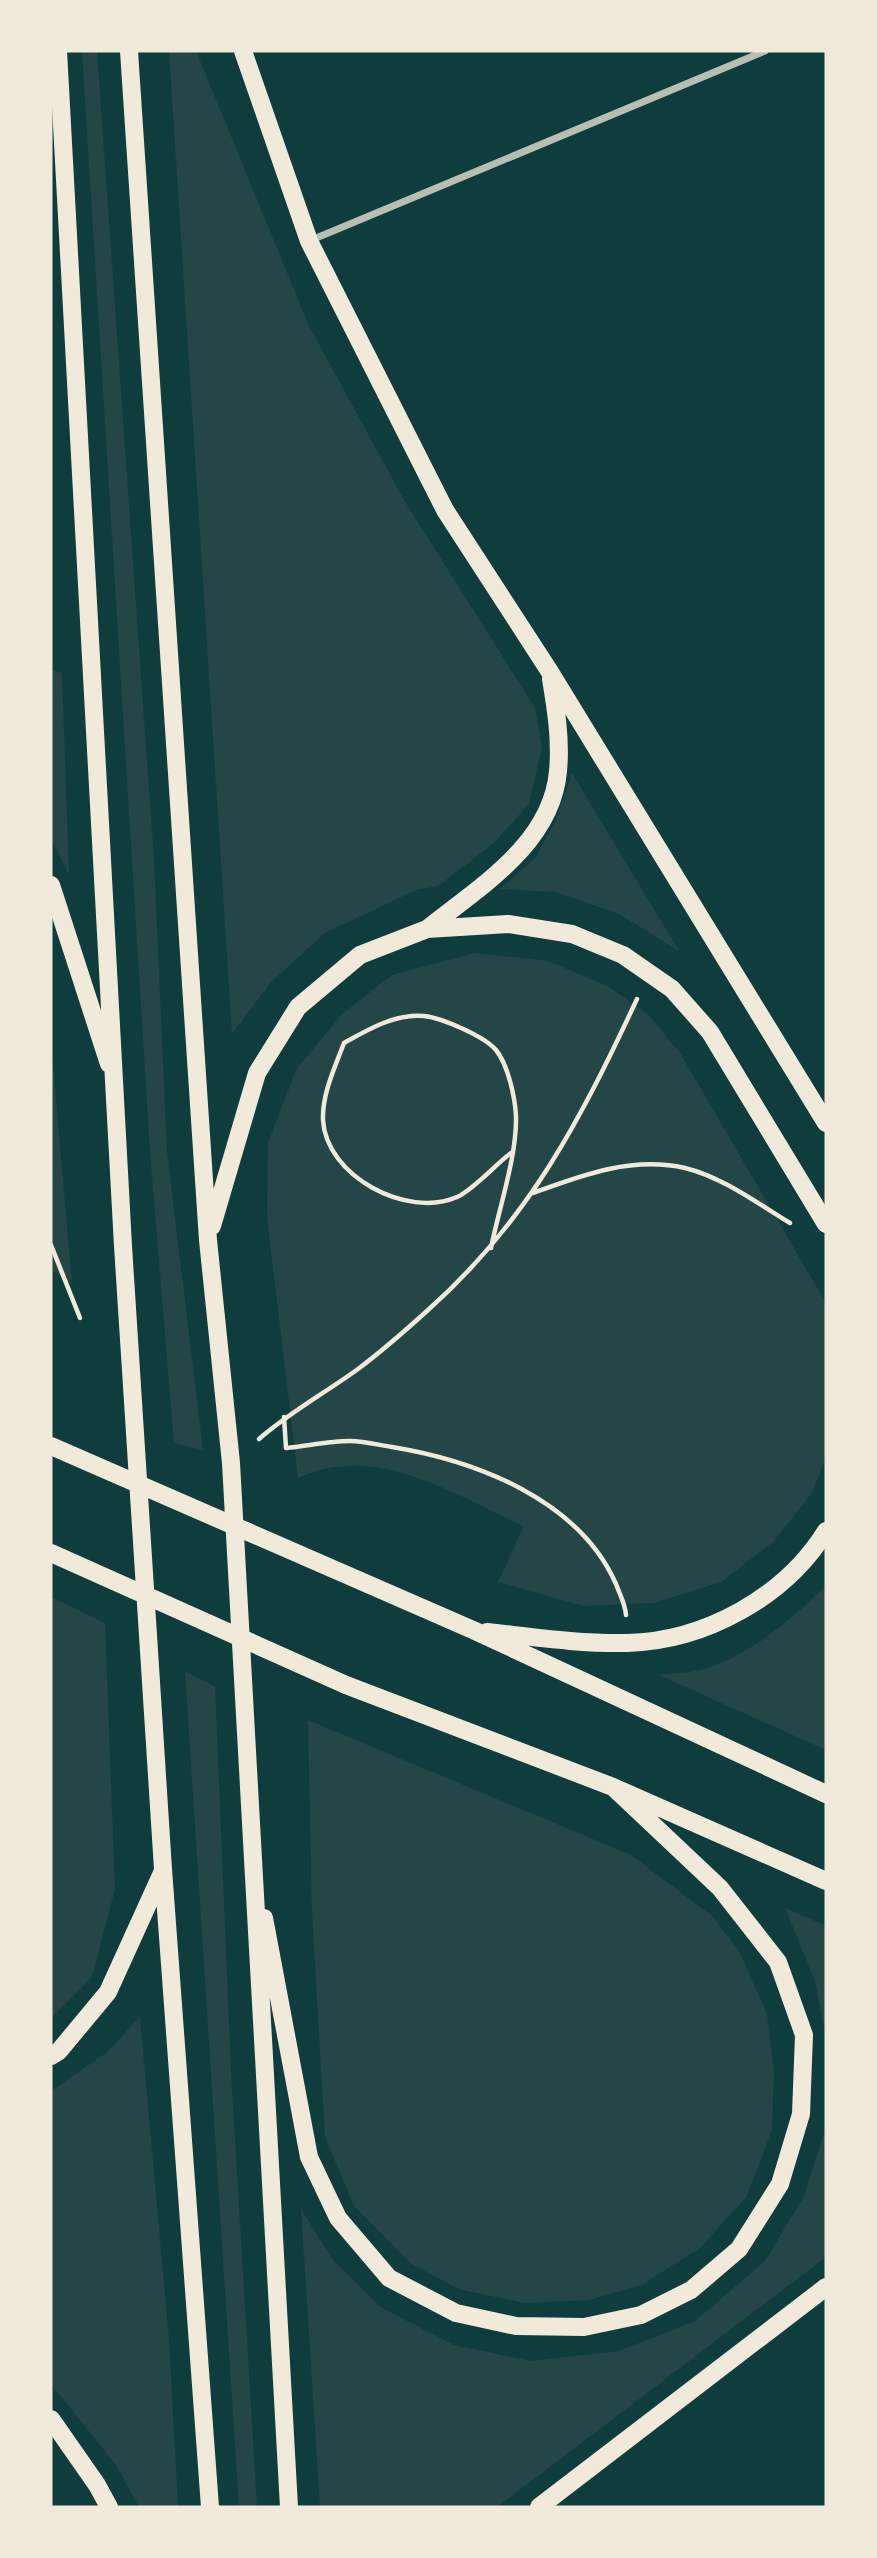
<svg xmlns="http://www.w3.org/2000/svg" width="877" height="2558" viewBox="0 0 877 2558" font-family="'Crimson Pro',serif">
  <style>
    .green { fill: #244646 }
    .lines { fill: none; stroke-linecap: round; stroke-linejoin: round }
    .path { stroke: #f1e9da; stroke-width: 4.5 }
    .minor { stroke: #b8beb3; stroke-width: 7 }
    .primary { stroke: #f1e9da; stroke-width: 18 }
  </style>
  <rect width="100%" height="100%" fill="#0f3d3e"/>
  <!-- green -->
  <path class="green" d="M82,51H97L154,860L167,1152L203,1450L174,1443L150,1152Z
    M169,51H196L309,326L404,500L535,708L542,747L529,804L494,843L438,886L416,890L325,933L271,982L232,1034Z
    M51,670L62,673L69,875L51,838Z
    M572,773L679,951L619,914L556,892L500,889L535,858L556,820Z
    M475,953L548,961L607,986L648,1014L680,1053L826,1303V1457L812,1493L773,1542L721,1582L654,1603L584,1606L498,1582L524,1526C452,1494 377,1442 298,1478L267,1217L268,1143L296,1070L342,1014L392,975Z
    M51,1042L72,1284L51,1270Z
    M826,1585V1750L659,1675C674,1673 692,1673 707,1668C751,1654 794,1618 826,1585Z
    M51,1597L105,1623L115,1889L92,1977L51,2018Z
    M185,1671L215,1687L231,2072L257,2507H239Z
    M308,1720L631,1855L712,1916L739,1951L767,2014L774,2072L772,2130L747,2196L701,2247L642,2285L589,2300L524,2303L458,2289L410,2263L354,2206L325,2137L312,1913Z
    M785,1908L826,1926V2038L815,1981Z
    M140,2017L169,2339L178,2507H139L116,2465L51,2384V2091L106,2053Z
    M826,2115V2257L497,2507H320L301,2209L333,2260L382,2308L454,2345L531,2361L619,2351L695,2321L765,2261L804,2196L826,2127Z"/>
  <g class="lines">
    <!-- path -->
    <path class="path" d="M533,1193C582,1175 632,1156 685,1168C722,1177 757,1203 790,1223
      M51,1245L80,1318
      M491,1248C499,1208 517,1156 516,1116C515,1097 508,1065 496,1050C484,1036 442,1018 424,1016C396,1013 367,1030 344,1043C335,1067 322,1094 323,1120C326,1176 407,1219 457,1197C473,1190 496,1164 511,1153
      M284,1417L286,1448C307,1446 329,1441 350,1441C364,1441 379,1445 392,1447C477,1461 579,1500 616,1584C620,1595 625,1603 626,1615
      M259,1439C290,1412 325,1393 358,1369C382,1351 406,1330 428,1310C529,1220 581,1119 637,999"/>
    <!-- minor -->
    <path class="minor" d="M309,241L765,51"/>
    <!-- primary -->
    <path class="primary" d="M58,51L123,1246L163,1869L210,2507
      M129,51L208,1240L231,1463L289,2507
      M243,51L309,241L445,510L550,672L826,1123
      M51,885L109,1064
      M427,929C479,887 552,844 558,771C561,740 556,709 551,679
      M212,1226L257,1073L298,1007L360,955L427,929L508,924L572,934L623,955L672,989L710,1032L826,1224
      M51,1446L473,1630L826,1794
      M51,1553L346,1685L613,1787L826,1881
      M487,1632C533,1637 581,1644 627,1643C705,1641 785,1597 826,1531
      M264,1918L309,2157L338,2218L389,2278L456,2313L516,2326L584,2327L641,2315L691,2290L739,2249L780,2184L801,2114L804,2035L778,1962L720,1888L613,1787
      M51,2056L59,2051L108,1992L162,1873
      M51,2419L97,2485L109,2507
      M539,2507L826,2287"/>
  </g>
  <!-- border -->
  <rect width="877" height="2558" fill="none" stroke="#f1e9da" stroke-width="105"/>
</svg>
